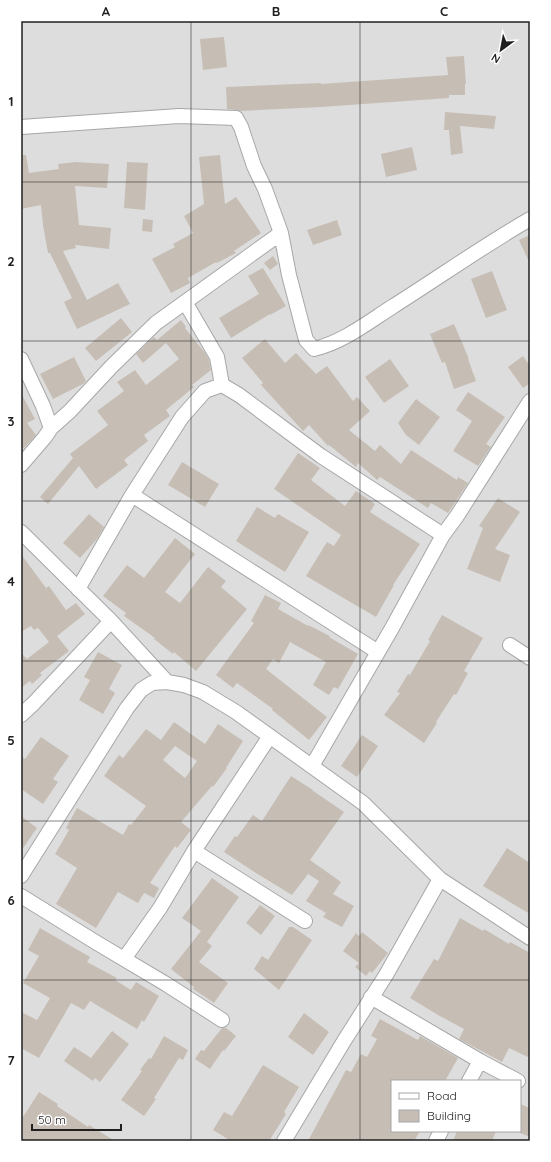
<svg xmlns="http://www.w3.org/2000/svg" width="551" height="1162" viewBox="0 0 551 1162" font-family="Quicksand,sans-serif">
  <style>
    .residential { fill: #dedddd; fill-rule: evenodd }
    .building { fill: #c6beb5; fill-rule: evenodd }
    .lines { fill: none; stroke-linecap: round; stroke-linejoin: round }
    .minor-casing { stroke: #a7a7a7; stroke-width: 16 }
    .minor { stroke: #fff; stroke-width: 14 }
    .grid { fill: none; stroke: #202020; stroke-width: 1; stroke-opacity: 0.55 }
    .neatline { fill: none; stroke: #202020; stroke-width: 1.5 }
    .grid-label { font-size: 13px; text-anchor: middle; font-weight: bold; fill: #202020 }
  </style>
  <rect width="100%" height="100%" fill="#f1eee6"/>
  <!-- residential -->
  <path class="residential" d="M21,21H530V1141H21ZM392,1081H520V1131H392Z"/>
  <!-- building -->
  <path class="building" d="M224,37L227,67L203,70L200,39Z
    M464,56L466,84H465V95H449V98L321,107L241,111L236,110L227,109L226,87L321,83V84L448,75L446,57Z
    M445,112L496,116L494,129L460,126L463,153L451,155L449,130H444Z
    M412,147L417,170L386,177L381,154Z
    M21,155H26L29,173L59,169L58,164L76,162L109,164L107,188L75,186L79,225L111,228L109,249L75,245L76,248L63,251L87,300L118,283L130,304L77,329L64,302L72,298L50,253H48L43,225L41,205L21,209Z
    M220,155L225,204L236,197L261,233L234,251L236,253L217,263L216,262L188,278L190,283L171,293L152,259L175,247L173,244L193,233L184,216L204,204L199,157Z
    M127,162L148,163L145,210L124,208Z
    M143,219L153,220L152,232L142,231Z
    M337,220L342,235L313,245L307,230Z
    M530,235V264L519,240Z
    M273,256L278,264L270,270L264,263Z
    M263,268L286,306L270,315V314L231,338L219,318L259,294L248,276Z
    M492,271L507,310L486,318L471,279Z
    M121,318L132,332L96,361L85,348Z
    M181,320L186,327L185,328L205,353L209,360L211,370L192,385L194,387L166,410L170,416L144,435L148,441L124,460L128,465L96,489L79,466L48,504L40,497L73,458L70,454L108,425L97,411L124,391L117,382L135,370L146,385L179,359L166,343L143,363L136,354L154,337L157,340Z
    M454,324L469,359H468L476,381L454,389L445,362L442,363L430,334Z
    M265,339L285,363L296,353L316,374L327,366L353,401L357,397L370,411L349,430L375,451L380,445L401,464L411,450L457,480L458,477L468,483L448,513L431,503L428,508L380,477L377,480L358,463L356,467L329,445L328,446L309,425L303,431L261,385L263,383L242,358Z
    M523,356L530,366V383L523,388L508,367Z
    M74,357L86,381L83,384L53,399L40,374Z
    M390,359L409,386L384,403L365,377Z
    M468,392L505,417L486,444L491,447L478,466L453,451L472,421L456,410Z
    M21,393L35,419L27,423L36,435L25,447L21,450Z
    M416,399L440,417L419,445L406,435L398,423Z
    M298,453L320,468L311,480L345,506L356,491L375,504L370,512L420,544L393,585H394L376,617L306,576L327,542L334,546L341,535L274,489Z
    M182,462L219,484L205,507L168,485Z
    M498,498L520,512L495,549L510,555L500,582L467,569L483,528L479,526Z
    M257,507L275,518L278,514L309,532L285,572L236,541Z
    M89,514L104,527L97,539L80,558L63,543Z
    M175,538L195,554L165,592L180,603L208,567L226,581L221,587L247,609L196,671L174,652L173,654L154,639L155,638L124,616L126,613L103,596L127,565L144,578Z
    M21,554L46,588L49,586L66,610L76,603L85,614L57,636L69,651L40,673L42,675L32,684L30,681L21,688V653L27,659L49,642L38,628L34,630L31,626L21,632Z
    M265,595L281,603L278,609L308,626V625L330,636L329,637L358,654L338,689L334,687L329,695L313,685L326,662L290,642L279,663L273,659L266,669L327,717L309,740L272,710L273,709L237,683L233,688L216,675L254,623L251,621Z
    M442,615L483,638L464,671L468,673L456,695L454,694L436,722L437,723L424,743L384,715L400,693L397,692L408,674L410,675L430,641L428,640Z
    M98,652L122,665L109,689L115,693L103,714L79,700L90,680L84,677Z
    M174,722L205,744L218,724L243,741L226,768H227L213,787L212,786L181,822L191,830L177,848L175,846L150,883L159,888L154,898L144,893L138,903L118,892L96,928L56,904L77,868L55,854L69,830L66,828L77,808L123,835L129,824L131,825L146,806L104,776L119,755L123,758L146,729L161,740ZM175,746L197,761L185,778L163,760Z
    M362,735L378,746L357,777L341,766Z
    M41,737L69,756L53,779L58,782L43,804L21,789V756L25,759Z
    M291,776L313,790H312L344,812L310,860L341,882L333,894L354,906L342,927L323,917L326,913L306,901L319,881L308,874L292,895L256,873L224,852L235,836L237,837L253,815L262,821Z
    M21,816L37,828L21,851Z
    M507,848L530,863V914L483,886Z
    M212,878L239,897L207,942L212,946L199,962L228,983L214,1003L193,989L194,987L171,969L201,931L182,918Z
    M260,905L275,916L261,935L246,923Z
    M460,918L483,931L484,929L509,944L510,942L530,953V1058L509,1048L502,1062L459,1039L464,1029L438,1015L410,998L434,959L438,961Z
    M289,927H293L312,940L279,990L254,969L262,956L268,960Z
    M40,928L90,957L87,962L117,978L115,980L131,990L136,982L159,996L144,1022L142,1020L137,1029L90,1001L84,1010L71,1003L39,1058L21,1048V1012L37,1020L50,998L23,983L39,956L28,950Z
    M362,932L388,953L372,973L370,971L366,976L355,967L359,963L343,951L356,933L359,936Z
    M304,1013L329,1032L313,1055L288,1037Z
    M380,1019L418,1040L420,1036L458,1058L445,1081H392V1131H420L414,1141H308L346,1070L351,1072L361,1054L367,1057L377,1039L371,1036Z
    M222,1028H226L236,1036L224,1051L223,1050L210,1069L195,1059L201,1050L204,1051Z
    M112,1031L129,1044L100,1082L95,1078L93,1081L64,1061L74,1047L91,1058Z
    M164,1036L188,1050L183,1060L179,1058L154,1098L156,1099L144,1116L121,1100L142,1071L140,1070L149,1058L151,1059Z
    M263,1065L299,1087L284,1112L286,1114L269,1141H231L213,1130L224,1112L232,1116Z
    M39,1092L58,1104L57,1106L88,1127L89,1125L115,1141H21V1120Z
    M520,1104L530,1108V1137L518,1132V1131H520Z
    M457,1131H496L492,1141H453Z"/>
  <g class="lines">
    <defs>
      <path id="minor" d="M21,127L179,116L236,118L241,127L254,166L265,189L281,233L289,275L306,340L314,349C343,342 367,323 392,307C438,278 483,246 530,219
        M185,302L217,357L222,385
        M21,359L43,406L51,428L45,437L21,465
        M51,428L70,411L111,367L156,323L281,233
        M132,495L378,652
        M21,532L111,621L167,682
        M78,589L132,495L182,417L205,391L222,385L239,395L321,456L443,535
        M510,645L530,658
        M21,715L33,704L111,621
        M312,766L392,628L443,535L457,516L530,401
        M194,851L305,921
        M21,876L127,708L141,690L152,683L167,682L184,685L203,692L236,712L363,803L440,879L530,938
        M21,896L97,943L166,984L222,1020
        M124,959L160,908L194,851L270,736
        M371,997L480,1061L518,1081
        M469,1081L480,1061
        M284,1141L344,1041L386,975L440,879
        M436,1141L441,1131"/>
    </defs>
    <!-- minor casing -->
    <use href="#minor" class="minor-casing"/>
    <!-- minor -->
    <use href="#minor" class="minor"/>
  </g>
  <!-- grid -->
  <path class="grid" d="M191,21V1141M360,21V1141M21,182H530M21,341H530M21,501H530M21,661H530M21,821H530M21,980H530"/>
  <!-- border -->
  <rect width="551" height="1162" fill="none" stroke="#ffffff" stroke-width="44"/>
  <!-- legend -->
  <rect x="391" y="1080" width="130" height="52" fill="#ffffff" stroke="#a6a6a6"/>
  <rect x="399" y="1093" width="20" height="6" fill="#ffffff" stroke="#a6a6a6"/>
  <text x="427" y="1100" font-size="12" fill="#202020">Road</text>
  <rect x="399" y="1110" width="20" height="12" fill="#c6beb5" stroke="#a6a6a6"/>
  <text x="427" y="1120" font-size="12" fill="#202020">Building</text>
  <!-- north arrow -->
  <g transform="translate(501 50) rotate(212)" stroke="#ffffff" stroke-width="3" paint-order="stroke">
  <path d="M0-3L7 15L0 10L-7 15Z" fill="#202020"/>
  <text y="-6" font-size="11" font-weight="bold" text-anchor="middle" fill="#202020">N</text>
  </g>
  <!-- scale -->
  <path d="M32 1124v6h89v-6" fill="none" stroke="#202020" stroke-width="2"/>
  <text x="38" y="1124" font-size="12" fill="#202020" stroke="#ffffff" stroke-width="3" paint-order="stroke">50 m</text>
  <rect x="22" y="22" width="507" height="1118" class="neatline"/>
  <g class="grid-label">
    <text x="106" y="16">A</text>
    <text x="276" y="16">B</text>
    <text x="444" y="16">C</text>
    <text x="11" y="106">1</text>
    <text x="11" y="266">2</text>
    <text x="11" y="426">3</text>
    <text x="11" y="586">4</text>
    <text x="11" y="745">5</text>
    <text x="11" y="905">6</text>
    <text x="11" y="1065">7</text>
  </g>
</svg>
